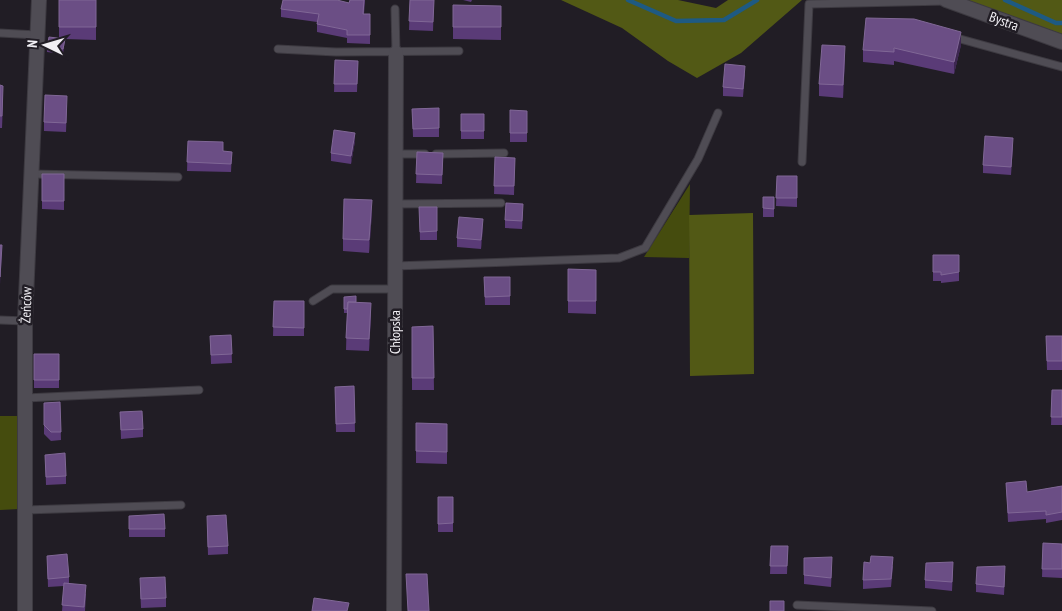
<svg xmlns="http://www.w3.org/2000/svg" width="1062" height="611" viewBox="0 0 1062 611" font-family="'PT Sans Narrow',sans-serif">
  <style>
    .green { fill: #454c0e }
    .forest { fill: #525915 }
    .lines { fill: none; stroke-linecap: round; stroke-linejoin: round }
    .stream { stroke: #1e5a82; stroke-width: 4.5 }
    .service-casing { stroke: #3d3a41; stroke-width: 9 }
    .minor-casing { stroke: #3d3a41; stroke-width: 16 }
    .service { stroke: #4f4c54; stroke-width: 7 }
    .minor { stroke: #4f4c54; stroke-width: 14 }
    .wall { fill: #5a3b77 }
    .shaded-wall { fill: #3d2751 }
    .building { fill: #6b4e85; stroke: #806796 }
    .labels { text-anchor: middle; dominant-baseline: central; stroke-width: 5; stroke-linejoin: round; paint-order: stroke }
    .street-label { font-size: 14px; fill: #f1eff4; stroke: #211d25 }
  </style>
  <rect width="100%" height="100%" fill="#211d25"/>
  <!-- green -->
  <path class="green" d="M690,184L689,258L644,257Z
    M0,416H20L19,509L0,510Z"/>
  <!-- forest -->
  <path class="forest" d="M561,0H678L716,8L728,0H802L741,53L697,78L668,61L622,28Z
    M963,0H1062V34Z
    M753,213L754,374L690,376L689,215Z"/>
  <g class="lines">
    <!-- stream -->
    <path class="stream" d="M628,0L676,21L724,20L757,0
      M1005,0L1056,23H1062"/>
    <defs>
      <path id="service" d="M395,9L396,53
        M0,33L37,35
        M953,37L1062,67
        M278,49L336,52L459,51
        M395,154H425
        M436,154L504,153
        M802,162L809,4L947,1
        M31,174L178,177
        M395,204L501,203
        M395,266L619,258L645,248L698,159L718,113
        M313,301L332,289H395
        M0,320L25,321
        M25,398L199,390
        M25,510L181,505
        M797,605L932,611"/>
      <path id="minor" d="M946,0L1062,42
        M25,611V321L39,0
        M394,611L396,53"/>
    </defs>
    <!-- service casing -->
    <use href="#service" class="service-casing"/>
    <!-- minor casing -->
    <use href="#minor" class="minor-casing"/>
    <!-- service -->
    <use href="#service" class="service"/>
    <!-- minor -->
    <use href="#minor" class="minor"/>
  </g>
  <!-- wall -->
  <path class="wall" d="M59,0H96V40L65,39L63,54L47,52V48L59,38Z
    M350,0H365L364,14H370V44L347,43V38L317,32V22L281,17V9L349,3Z
    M410,0H434L433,31L409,30Z
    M463,0H472L471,2Z
    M453,5L501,6V40L453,39Z
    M961,45L954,74L894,61V65L863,62V50Z
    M845,58L843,98L819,96V84Z
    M335,60L358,61L357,92H334Z
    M745,74L743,97L723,96V87Z
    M0,85L3,98L2,128H0Z
    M67,105L66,132L44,131V122Z
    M439,108V137H413L412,109Z
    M510,110L527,111V142H510Z
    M461,114H484V139H461Z
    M188,141L223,151L232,152L231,172L187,171Z
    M355,141L351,164L331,161V153Z
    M1013,146L1011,175L983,173V165Z
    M417,152L443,153L442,184L416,183Z
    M495,157L515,158L514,195L494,194Z
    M42,174H64V210L42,209Z
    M777,176H797V207L776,206Z
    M763,197H774V217H763Z
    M419,207H437V240H420Z
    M372,212L369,253L343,251V239Z
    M523,212L522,229L505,228V220Z
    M483,227L481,249L457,247V238Z
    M933,255H959V281L941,283V281H933Z
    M568,269L596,270V314L568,313Z
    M484,277H510V305H485Z
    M344,297L356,302L371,315L369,351L346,350L347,313H344Z
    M274,301H304V336H273Z
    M433,326L434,390H412V327Z
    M231,335L232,363L211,364L210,336Z
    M1046,336H1062V370H1047Z
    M34,354H59V388H34Z
    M354,386L355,432H336L335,387Z
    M1052,390H1062V425H1051Z
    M60,402L61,440L51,441L44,434V403Z
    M120,412L143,429V437L121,439Z
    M416,423L447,424V464L416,463Z
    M45,455L66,476V484L46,485Z
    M1006,483L1027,492L1062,486V520L1046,523V519L1008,522Z
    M438,497H453V532H438Z
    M129,516L165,529V537H129Z
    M207,524L228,546V554L208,555Z
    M1043,543L1062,544V578L1042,577Z
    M771,546H788L787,574H770Z
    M47,556L69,577V584L86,594L85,611H62L64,586L48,587Z
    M832,566L831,587L804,584V575Z
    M893,566L891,587L863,589V580Z
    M953,570L952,591L925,588V580Z
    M1005,575L1004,595L976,592V584Z
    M140,587L166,598V607L141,608Z"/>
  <!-- shaded-wall -->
  <path class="shaded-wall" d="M961,32V45L954,74V62Z
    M845,46V58L843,98V85Z
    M3,86V98L2,128V116Z
    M355,133V141L351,164V156Z
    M372,200V212L369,253V240Z
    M483,219V227L481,249V240Z
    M2,245V254L0,285V277Z
    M371,303V315L369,351V339Z"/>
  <!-- building -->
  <path class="building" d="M59,0H96V27H59Z
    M283,0H337L349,3L350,0H364L363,14H370V35H347V30L317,24L319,14L281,9Z
    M410,0H434L433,22L409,21Z
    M453,5L501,6V27H453Z
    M866,18L914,19L961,32L954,62L894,48V52L863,50Z
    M49,37L65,39L63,49L47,48Z
    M822,45L845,46L843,85L819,84Z
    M335,60L358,61L357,84H334Z
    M725,64L745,66L743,89L723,87Z
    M0,85L3,86L2,116H0Z
    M45,95L67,96L66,123L44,122Z
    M439,108V128L413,129L412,109Z
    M510,110L527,111V133H510Z
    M461,114H484V131H461Z
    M334,130L355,133L351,156L331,153Z
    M985,136L1013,138L1011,167L983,165Z
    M188,141L223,142V151L232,152L231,164L187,162Z
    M417,152L443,153L442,175L416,174Z
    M495,157L515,158L514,186H494Z
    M42,174H64V201H42Z
    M777,176H797V198H776Z
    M763,197H774V209L763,208Z
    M344,199L372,200L369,240L343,239Z
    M506,203L523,204L522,221L505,220Z
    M419,207H437V231L420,232Z
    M459,217L483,219L481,240L457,238Z
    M0,245H2L0,277Z
    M933,255H959V272L941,275V272H933Z
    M568,269L596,270V301H568Z
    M484,277H510V296L485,297Z
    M356,296V302H348L347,309H344V297Z
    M274,301H304V328L273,327Z
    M348,302L371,303L369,339L346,338Z
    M433,326L434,378H412V327Z
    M231,335L232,354L211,355L210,336Z
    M1046,336H1062V361H1047Z
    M34,354H59V380H34Z
    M354,386L355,423L336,424L335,387Z
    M1052,390H1062V417H1051Z
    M60,402L61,432H51L44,425V403Z
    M142,411L143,429L121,430L120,412Z
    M416,423L447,424V452L416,451Z
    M65,453L66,476L46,477L45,455Z
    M1026,481L1027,492L1062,486V512L1046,515V511L1008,513L1006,483Z
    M438,497H453V523L438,524Z
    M164,514L165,529H129V516Z
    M226,515L228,546L208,547L207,516Z
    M1043,543L1062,544V569H1042Z
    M771,546H788L787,566H770Z
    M67,554L69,577L48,579L47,556Z
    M871,556L893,557L891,579L863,580L864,562L870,563Z
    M832,557L831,578L804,575V558Z
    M953,562L952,582L925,580L926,563Z
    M1005,566L1004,587L976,584L977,567Z
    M406,574H427L429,611H408Z
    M165,577L166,598L141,599L140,578Z
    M64,583L86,585L84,607L62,605Z
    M314,598L349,603L347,611H312Z
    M770,601H784V611H770Z"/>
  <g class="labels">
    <!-- street labels -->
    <g class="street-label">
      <text transform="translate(1004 21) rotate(20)">Bystra</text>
      <text transform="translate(26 305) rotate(-88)">Żeńców</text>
      <text transform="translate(395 332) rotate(-90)">Chłopska</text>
    </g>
  </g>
  <!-- north arrow -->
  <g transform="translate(45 45) rotate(275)" stroke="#211d25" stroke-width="4" paint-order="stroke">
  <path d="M0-4L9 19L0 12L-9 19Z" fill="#f1eff4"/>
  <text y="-8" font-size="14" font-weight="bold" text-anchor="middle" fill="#f1eff4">N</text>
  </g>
</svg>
